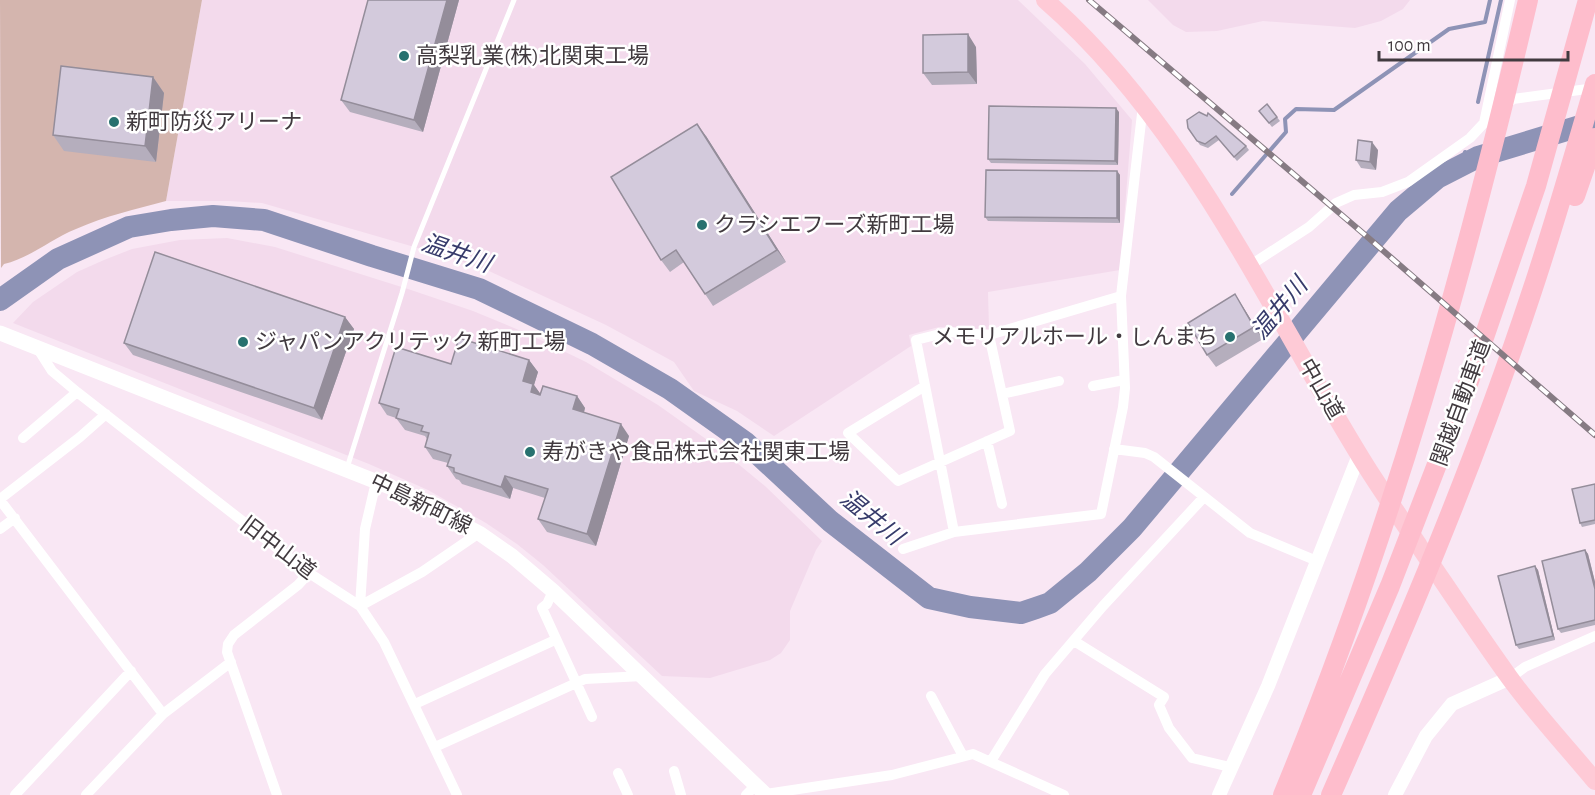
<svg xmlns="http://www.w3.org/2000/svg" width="1595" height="795" viewBox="0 0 1595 795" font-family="'Alegreya Sans','Noto Sans JP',sans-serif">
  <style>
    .built { fill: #f3daec }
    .green { fill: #d4b5ae }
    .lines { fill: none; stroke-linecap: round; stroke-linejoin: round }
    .stream { stroke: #8e93b6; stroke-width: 4 }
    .river { stroke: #8e93b6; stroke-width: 22 }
    .service { stroke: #fff; stroke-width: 5 }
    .minor { stroke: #fff; stroke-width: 10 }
    .tertiary { stroke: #fff; stroke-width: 14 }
    .secondary { stroke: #fff; stroke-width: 15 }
    .trunk { stroke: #fecad6; stroke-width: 18 }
    .motorway { stroke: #febdcc; stroke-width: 20 }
    .rail-casing { stroke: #867b83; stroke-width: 6 }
    .rail { stroke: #fff; stroke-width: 4; stroke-dasharray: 11; stroke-linecap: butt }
    .wall { fill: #b5aebd }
    .shaded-wall { fill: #948d9a }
    .building { fill: #d3cadc; stroke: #948d9a; stroke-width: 1.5 }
    .poi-dot { fill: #27716f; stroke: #fff; stroke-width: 2 }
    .labels { text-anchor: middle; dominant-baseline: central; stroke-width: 5; stroke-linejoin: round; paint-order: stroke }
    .poi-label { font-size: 22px; fill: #413a3f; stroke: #fff; text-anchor: start }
    .street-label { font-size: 22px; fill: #413a3f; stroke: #fff }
    .water-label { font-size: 24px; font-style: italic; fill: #373b6b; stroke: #fff }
  </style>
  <rect width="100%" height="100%" fill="#f9e7f4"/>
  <!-- built -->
  <path class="built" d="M202,0H1018L1085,64L1132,120L1120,270L988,292L989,329L939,327L909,335L911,346L774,436L737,411L694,391L674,362L606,325L489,271L449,257L262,203L229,201H166Z
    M1148,0H1410L1403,9L1381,21L1355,28L1263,21L1217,31L1186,32L1173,25Z
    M227,238L275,247L411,290L473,311L526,333L586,362L658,405L720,449L765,486L822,541L816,550L790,611V640L781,653L770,660L710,678L662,676L543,565L517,544L486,523L428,490L369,464L13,323L33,302L77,272L104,260L132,249L180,240Z"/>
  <!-- green -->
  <path class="green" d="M0,0H202L166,201C136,209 105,216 76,229C51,239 30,258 4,264L1,268Z"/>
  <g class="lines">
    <!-- stream -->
    <path class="stream" d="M1478,102L1501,0
      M1462,165L1465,152
      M1232,194L1286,132L1285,119L1296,109L1334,110L1449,29L1485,22L1490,0"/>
    <!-- river -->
    <path class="river" d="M0,300L58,259L129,227L171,220L213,216L264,220L372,256L479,289L592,344L670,389L746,443L830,521L929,598L970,607L1021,613L1036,608L1050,603L1088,572L1132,528L1398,211L1437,178L1478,157L1580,126L1595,124"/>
    <!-- service -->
    <path class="service" d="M347,468L402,293L414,247L514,0"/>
    <!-- minor -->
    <path class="minor" d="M1503,107L1513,99L1595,88
      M1249,266L1309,227L1336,203L1354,195L1382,192L1408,182L1470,138L1484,123L1510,0
      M38,349L52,371L77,392L309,573L360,606L384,642L457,795
      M925,386L848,433L898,481L1010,431L989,335
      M1093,386L1124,380
      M1002,394L1059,381
      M23,438L77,392
      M987,441L1002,504
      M1114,449L1145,453L1154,457L1250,533L1317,561
      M376,482L365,529L360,606L422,572L479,533
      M0,499L80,437L106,414
      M0,500L163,714
      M0,529L15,518
      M954,532L916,340L948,332L989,335L1121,296
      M903,549L954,532L1101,514L1123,407L1125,388L1121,296L1143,105
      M553,591L547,604L542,608L592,717
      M1074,641L1164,697L1159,705L1169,728L1192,758L1230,767
      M1510,678L1525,667L1595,636
      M931,696L963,756
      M415,704L555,640
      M435,747L585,679L643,676
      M991,761L1045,674L1103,606L1204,497
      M674,771L681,795
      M618,773L628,795
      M766,794L892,775L973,754L1064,795
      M15,795L131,671
      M86,795L163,714L231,662
      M277,795L227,652L228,644L234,635L298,585L309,573
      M746,795L756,785"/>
    <!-- tertiary -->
    <path class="tertiary" d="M1219,795L1268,686L1359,455
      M1395,795L1426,736L1452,704L1510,678"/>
    <!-- secondary -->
    <path class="secondary" d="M0,333L400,491L479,533L512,556L553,591L766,795"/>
    <!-- trunk -->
    <path class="trunk" d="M1045,0C1185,122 1263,298 1358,453C1377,485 1399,515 1419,546C1449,590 1478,634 1509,677C1535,713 1566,746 1595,781"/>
    <!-- motorway -->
    <path class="motorway" d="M1575,196L1595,138
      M1283,795C1390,538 1465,270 1528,0
      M1301,795L1390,586L1468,384L1536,186L1588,0
      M1331,795C1403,632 1474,466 1530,297C1554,226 1574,155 1595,84"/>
    <defs>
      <path id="rail" d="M1089,0L1364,234L1595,435"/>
    </defs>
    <!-- rail casing -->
    <use href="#rail" class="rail-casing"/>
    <!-- rail -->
    <use href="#rail" class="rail"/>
  </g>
  <!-- wall -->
  <path class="wall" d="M368,0H459L423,132L350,112L341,100Z
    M976,47L977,84L932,85L923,73Z
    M153,77L164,93L156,162L64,151L53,135Z
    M1267,104L1280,121L1272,127L1259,111Z
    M1119,112L1118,165L991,163L988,159Z
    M1187,120L1246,146L1249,150L1237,161L1219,140L1208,148L1200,145L1188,128Z
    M706,136L786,262L713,306L684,262L670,272L661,260Z
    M1378,150L1376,170L1361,168L1356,160Z
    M1117,171L1120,175V223L988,221L985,217Z
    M1243,307L1263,339L1216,367L1207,355Z
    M345,317L354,329L322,420L133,355L124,343Z
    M529,360L538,372L534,385L541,395L577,396L585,408L584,413L629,436L596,546L547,532L538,519L545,498L513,488L510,499L462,484L459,480L456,479L447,466L448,463L433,459L425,447L427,439L425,436L405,430L396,418L387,415L379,403Z
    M1595,484V524L1582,527L1580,523Z
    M1585,550L1588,554L1595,582V625L1561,633L1558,629Z
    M1535,566L1538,570L1555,640L1519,649L1516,645Z"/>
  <!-- shaded-wall -->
  <path class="shaded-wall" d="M447,0H459L423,132L414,120Z
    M968,34L976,47L977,84L968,72Z
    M153,77L164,93L156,162L145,146Z
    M1116,108L1119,112L1118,165L1115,161Z
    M697,124L706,136L786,262L777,250Z
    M1372,142L1378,150L1376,170L1370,162Z
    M1117,171L1120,175V223L1117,218Z
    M1235,294L1243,307L1263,339L1254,327Z
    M345,317L354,329L322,420L314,408Z
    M529,360L538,372L534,385L542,396L539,404L523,381Z
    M577,396L585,408L581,422L573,409Z
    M621,424L629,436L596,546L587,534Z
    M505,476L513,488L510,499L501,487Z
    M1585,550L1588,554L1595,582V589Z
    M1535,566L1538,570L1555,640L1553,636Z"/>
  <!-- building -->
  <path class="building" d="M368,0H447L414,120L341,100Z
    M968,34V72L923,73V35Z
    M61,66L153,77L145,146L53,135Z
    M1267,104L1277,117L1269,123L1259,111Z
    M989,106L1116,108L1115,161L988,159Z
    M1199,112L1207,116L1208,113L1246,146L1234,157L1216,136L1205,144L1197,141L1188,128L1187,120Z
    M697,124L777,250L705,294L676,250L661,260L611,177Z
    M1358,140L1372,142L1370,162L1356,160Z
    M986,170L1117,171V218L985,217Z
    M155,252L345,317L314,408L124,343Z
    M1235,294L1254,327L1207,355L1188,323Z
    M459,338L529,360L523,381L533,384L531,392L540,395L543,386L577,396L573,409L621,424L587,534L538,519L548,489L505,476L501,487L454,472V468L447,466L451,455L425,447L429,433L421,431L423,426L396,418L399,409L379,403L396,347L451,364Z
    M1595,484V520L1580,523L1572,489Z
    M1585,550L1595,589V620L1558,629L1542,561Z
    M1535,566L1553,636L1516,645L1498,576Z"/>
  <!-- markers -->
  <g class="poi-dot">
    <circle cx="404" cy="56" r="6"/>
    <circle cx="114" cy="122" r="6"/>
    <circle cx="702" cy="225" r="6"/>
    <circle cx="1230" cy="337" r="6"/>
    <circle cx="243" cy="342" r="6"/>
    <circle cx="530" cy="452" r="6"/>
  </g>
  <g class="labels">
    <!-- poi labels -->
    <g class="poi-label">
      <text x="416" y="56">高梨乳業(株)北関東工場</text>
      <text x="126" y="122">新町防災アリーナ</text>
      <text x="714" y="225">クラシエフーズ新町工場</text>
      <text x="1218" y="337" text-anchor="end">メモリアルホール・しんまち</text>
      <text x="255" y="342">ジャパンアクリテック 新町工場</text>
      <text x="542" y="452">寿がきや食品株式会社関東工場</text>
    </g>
    <!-- street labels -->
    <g class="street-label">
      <text transform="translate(1321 389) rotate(60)">中山道</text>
      <text transform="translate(1461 403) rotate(-70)">関越自動車道</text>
      <text transform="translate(421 504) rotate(26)">中島新町線</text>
      <text transform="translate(278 548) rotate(37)">旧中山道</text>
    </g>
    <!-- water labels -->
    <g class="water-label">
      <text transform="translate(456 254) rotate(19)">温井川</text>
      <text transform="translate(1280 309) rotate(-50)">温井川</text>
      <text transform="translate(871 518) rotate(39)">温井川</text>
    </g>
  </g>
  <!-- scale -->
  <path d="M1379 51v9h189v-9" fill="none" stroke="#413a3f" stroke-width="3"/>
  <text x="1388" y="51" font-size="18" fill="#413a3f" stroke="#ffffff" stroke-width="4.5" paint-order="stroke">100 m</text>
</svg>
